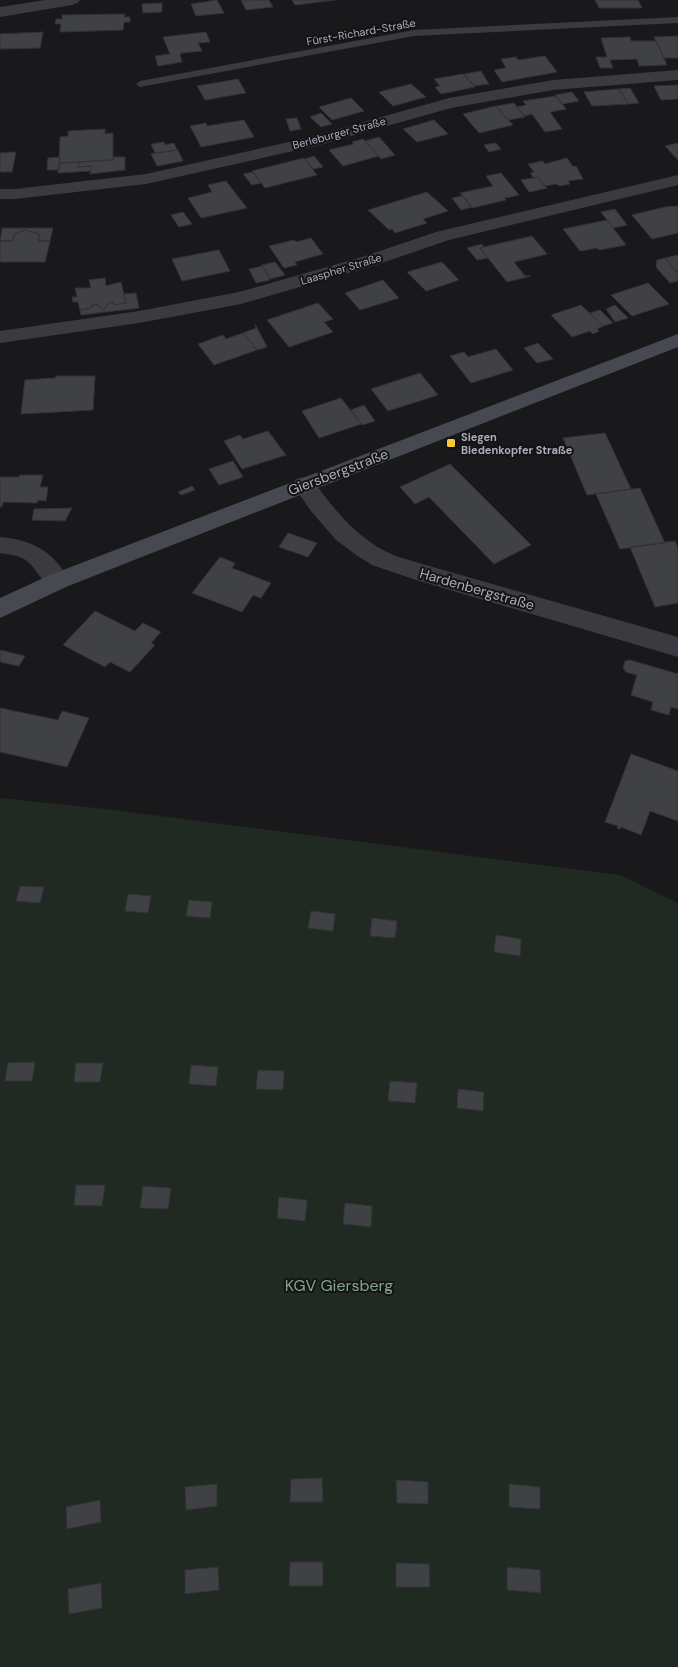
<svg xmlns="http://www.w3.org/2000/svg" width="678" height="1667" viewBox="0 0 678 1667" font-family="'DM Sans',sans-serif">
  <style>
    .green { fill: #202a22 }
    .building { fill: #404145; stroke: #333337 }
    .lines { fill: none; stroke-linecap: round; stroke-linejoin: round }
    .lane { fill: #3a3a40; fill-rule: evenodd }
    .street { fill: #3a3a40; fill-rule: evenodd }
    .secondary { fill: #474950; fill-rule: evenodd }
    .poi-dot { fill: #fac831; stroke: #141416; stroke-width: 2 }
    .labels { text-anchor: middle; dominant-baseline: central; stroke-width: 4; stroke-linejoin: round; paint-order: stroke }
    .far-street-label { font-size: 11px; fill: #abaebb; stroke: #141416 }
    .far-poi-label { font-size: 11px; font-weight: bold; fill: #abaebb; stroke: #141416; text-anchor: start }
    .street-label { font-size: 14px; fill: #abaebb; stroke: #141416 }
    .near-park-label { font-size: 16px; fill: #81a786; stroke: #141416 }
  </style>
  <rect width="100%" height="100%" fill="#19191b"/>
  <!-- green -->
  <path class="green" d="M0,798L105,809L620,875L678,903V1667H0Z"/>
  <!-- building -->
  <path class="building" d="M217,0L224,13L196,16L191,4Z
    M241,0H269L273,7L246,10Z
    M292,0H335L295,5Z
    M595,0H638L642,8H599Z
    M162,3V12L143,13L142,4Z
    M125,14L124,17H130V22H124L123,30L60,32L61,24H55L56,19H62V15Z
    M43,32L40,48L0,49V34Z
    M206,32L210,42L198,43L202,51L181,53L180,55L182,62L158,66L155,56L170,54L163,37Z
    M678,36V58H664L654,37Z
    M630,37L631,41H656L667,65L639,66L637,59L610,60L613,68H600L596,57H607L601,38Z
    M545,56L557,72L502,82L494,70L506,68L501,59L516,57L518,60Z
    M481,71L489,84L474,86L464,74Z
    M463,74L475,87L441,94L435,87L440,86L434,79Z
    M238,79L246,93L205,100L197,86Z
    M411,84L426,97L393,106L379,92Z
    M678,85V99L661,100L654,86Z
    M630,88L639,103L628,104L619,89Z
    M619,89L628,104L592,106L584,92Z
    M572,92L579,101L562,104L555,95Z
    M556,96L566,109L550,112L562,129L545,132L532,114L525,116L517,107L526,105L523,101Z
    M351,98L364,111L332,120L319,107Z
    M514,103L525,117L508,120L496,106Z
    M496,106L513,125L479,133L463,114Z
    M321,113L332,124L321,127L310,117Z
    M297,118L301,129L290,131L286,119Z
    M244,120L254,137L201,147L190,126L206,123L207,126Z
    M434,120L448,134L417,142L403,129Z
    M105,129V134L113,133V160L59,163L60,137L68,136V131Z
    M379,137L395,155L381,159L365,141Z
    M363,139L379,156L343,166L329,150L354,144L352,142Z
    M164,142L165,145L174,143L177,150L155,153L151,144Z
    M496,143L501,149L489,152L484,145Z
    M678,143V160L665,146Z
    M178,150L183,161L157,166L151,154Z
    M16,152L12,172H0V153Z
    M314,156L323,167L313,169L305,159Z
    M60,157L59,170H47L48,158Z
    M113,157H125V170L90,174L91,166L78,167L79,162L113,160Z
    M304,158L317,175L265,188L252,171Z
    M567,158L573,167L576,166L583,179L568,181L570,184L559,186L557,184L544,186L538,177L534,178L530,173L534,172L528,164L543,161L545,164Z
    M79,162L78,167L91,166L90,171L58,173L59,163Z
    M253,172L261,183L252,185L243,174Z
    M501,173L519,195L506,198L503,197L506,200L472,208L460,193L493,186L486,176Z
    M538,177L547,188L529,192L521,180Z
    M226,181L247,208L201,218L188,198L212,192L208,185Z
    M427,192L448,211L423,219L427,223L395,233L392,229L389,230L368,210Z
    M463,196L472,207L461,210L452,198Z
    M678,206V233L652,239L632,215L665,207Z
    M615,209L627,225L613,228L601,212Z
    M183,212L192,224L179,227L171,215Z
    M607,220L626,245L599,250L597,248L580,251L563,229Z
    M2,228H53L50,241H39V234L25,230L15,234L12,241H0Z
    M25,230L39,234V241H50L45,262H0V241H12L15,234Z
    M532,236L547,254L514,262L525,276H531L507,282L480,248Z
    M311,238L323,254L295,262L297,265L284,268L269,246L294,240L296,242Z
    M482,244L484,247L480,248L488,258L477,260L467,248Z
    M219,250L230,271L182,281L172,259Z
    M678,255V273L665,258Z
    M665,258L678,273V281L670,283L656,267L657,260Z
    M275,262L285,275L270,279L262,265Z
    M442,262L459,280L426,291L407,272Z
    M263,266L270,280L256,283L249,269Z
    M105,278L106,286L121,282L126,303L114,305V302L108,303L104,310L97,305H92V308L80,310L78,302H73L72,297H77L75,288H91L89,280Z
    M383,280L399,298L360,310L345,293Z
    M648,283L669,304L632,316L611,295Z
    M136,293L139,308L81,315L80,310L92,308V305H97L104,310L108,303L114,302V305L126,303L124,294Z
    M318,303L333,319L324,322L333,332L289,347L267,320Z
    M581,305L603,326L597,329L599,331L593,334L590,331L572,337L551,315Z
    M615,305L628,318L615,322L606,309Z
    M600,310L613,323L603,326L590,313Z
    M255,324L267,347L257,350L243,333L256,328Z
    M243,333L257,350L214,365L198,344L223,335L226,339Z
    M538,343L553,359L537,363L524,348Z
    M496,349L513,370L471,383L450,356L464,352L468,357Z
    M420,373L438,395L388,411L371,389Z
    M56,376H95L93,410L21,414L25,380L55,378Z
    M341,398L361,424L319,438L302,411Z
    M364,405L375,421L362,425L351,410Z
    M268,431L286,455L242,469L224,441L240,435L243,439Z
    M605,433L631,489L587,495L563,438Z
    M233,461L243,477L219,485L209,469Z
    M450,464L531,545L494,564L429,497L415,504L400,487Z
    M20,475H43L40,487H48L46,501L38,500L37,503L3,502L2,507H0V477H19Z
    M192,486L195,490L181,495L178,492Z
    M640,488L665,543L620,549L596,494Z
    M72,508L65,521L32,520L34,509Z
    M288,533L317,543L308,557L279,547Z
    M675,541L678,548V603L655,607L630,547Z
    M220,557L235,563L232,568L271,583L261,598L253,595L242,612L192,593Z
    M95,611L135,631L143,623L161,632L151,643L155,645L130,672L110,662L105,667L63,645Z
    M0,650L25,656L19,666L0,662Z
    M630,660L678,674V709L671,707L669,715L651,710L653,702L631,695L637,675L626,672L623,668L625,661Z
    M0,708L58,720L62,711L89,718L67,767L0,752Z
    M631,754L678,771V821L650,811L641,835L621,827L620,829L617,828L618,826L605,822Z
    M20,886L44,887L40,903L16,901Z
    M128,894L151,896L148,913L125,911Z
    M189,900L212,902L210,918L186,916Z
    M311,911L335,914L333,931L308,928Z
    M372,918L397,921L395,938L370,936Z
    M496,935L521,939L520,956L494,952Z
    M35,1062L32,1081H5L8,1063Z
    M76,1063H103L100,1082H74Z
    M191,1065L218,1067L216,1086L189,1084Z
    M258,1070L284,1071L283,1090L256,1089Z
    M390,1081L417,1083L415,1103L388,1101Z
    M458,1089L484,1092L483,1111L457,1108Z
    M76,1185H105L102,1206L74,1205Z
    M143,1186L171,1188L168,1209L140,1208Z
    M279,1197L307,1200L305,1221L277,1218Z
    M345,1203L372,1206L371,1227L343,1224Z
    M322,1478L323,1502H290L291,1479Z
    M396,1480L428,1482V1504L397,1503Z
    M217,1484V1506L186,1510L185,1487Z
    M509,1484L540,1487V1509L509,1507Z
    M100,1500L101,1522L67,1529L66,1507Z
    M290,1562H323V1586H289Z
    M396,1563L429,1564L430,1587H396Z
    M218,1567L219,1590L185,1594V1570Z
    M507,1567L540,1570L541,1593L507,1590Z
    M101,1583L102,1608L69,1614L68,1589Z"/>
  <g class="lines">
    <!-- lane -->
    <path class="lane" d="M678,17V23L414,36L140,87L136,84L140,81L414,30Z"/>
    <!-- street -->
    <path class="street" d="M45,0H80L77,3L72,5L0,17V7Z
      M678,70V80L553,90L451,108L316,146L146,184L15,199H0V189H15L146,174L307,138L449,98L553,80Z
      M678,175V185L449,240L376,265L241,304L139,323L0,343V331L139,311L239,292L362,257L436,232Z
      M304,477L312,479C332,507 354,535 385,551C396,557 410,560 422,564L678,637V657L416,580L372,565L356,555L336,540L311,511L293,485L296,479Z
      M0,537C33,540 53,551 70,581L66,587C45,594 41,573 27,561C19,555 10,555 0,553Z"/>
    <!-- secondary -->
    <path class="secondary" d="M678,334V347L129,562L66,587L0,618V598L50,575Z"/>
  </g>
  <!-- markers -->
  <rect class="poi-dot" x="446" y="438" width="10" height="10" rx="2.5"/>
  <g class="labels">
    <!-- far-street labels -->
    <g class="far-street-label">
      <text transform="translate(361 32) rotate(-10)">Fürst-Richard-Straße</text>
      <text transform="translate(339 133) rotate(-15)">Berleburger Straße</text>
      <text transform="translate(341 269) rotate(-17)">Laaspher Straße</text>
    </g>
    <!-- far-poi labels -->
    <g class="far-poi-label">
      <text x="461" y="437">Siegen<tspan x="461" dy="13">Biedenkopfer Straße</tspan></text>
    </g>
    <!-- street labels -->
    <g class="street-label">
      <text transform="translate(338 472) rotate(-21)">Giersbergstraße</text>
      <text transform="translate(477 589) rotate(16)">Hardenbergstraße</text>
    </g>
    <!-- near-park labels -->
    <g class="near-park-label">
      <text x="339" y="1285">KGV Giersberg</text>
    </g>
  </g>
</svg>
